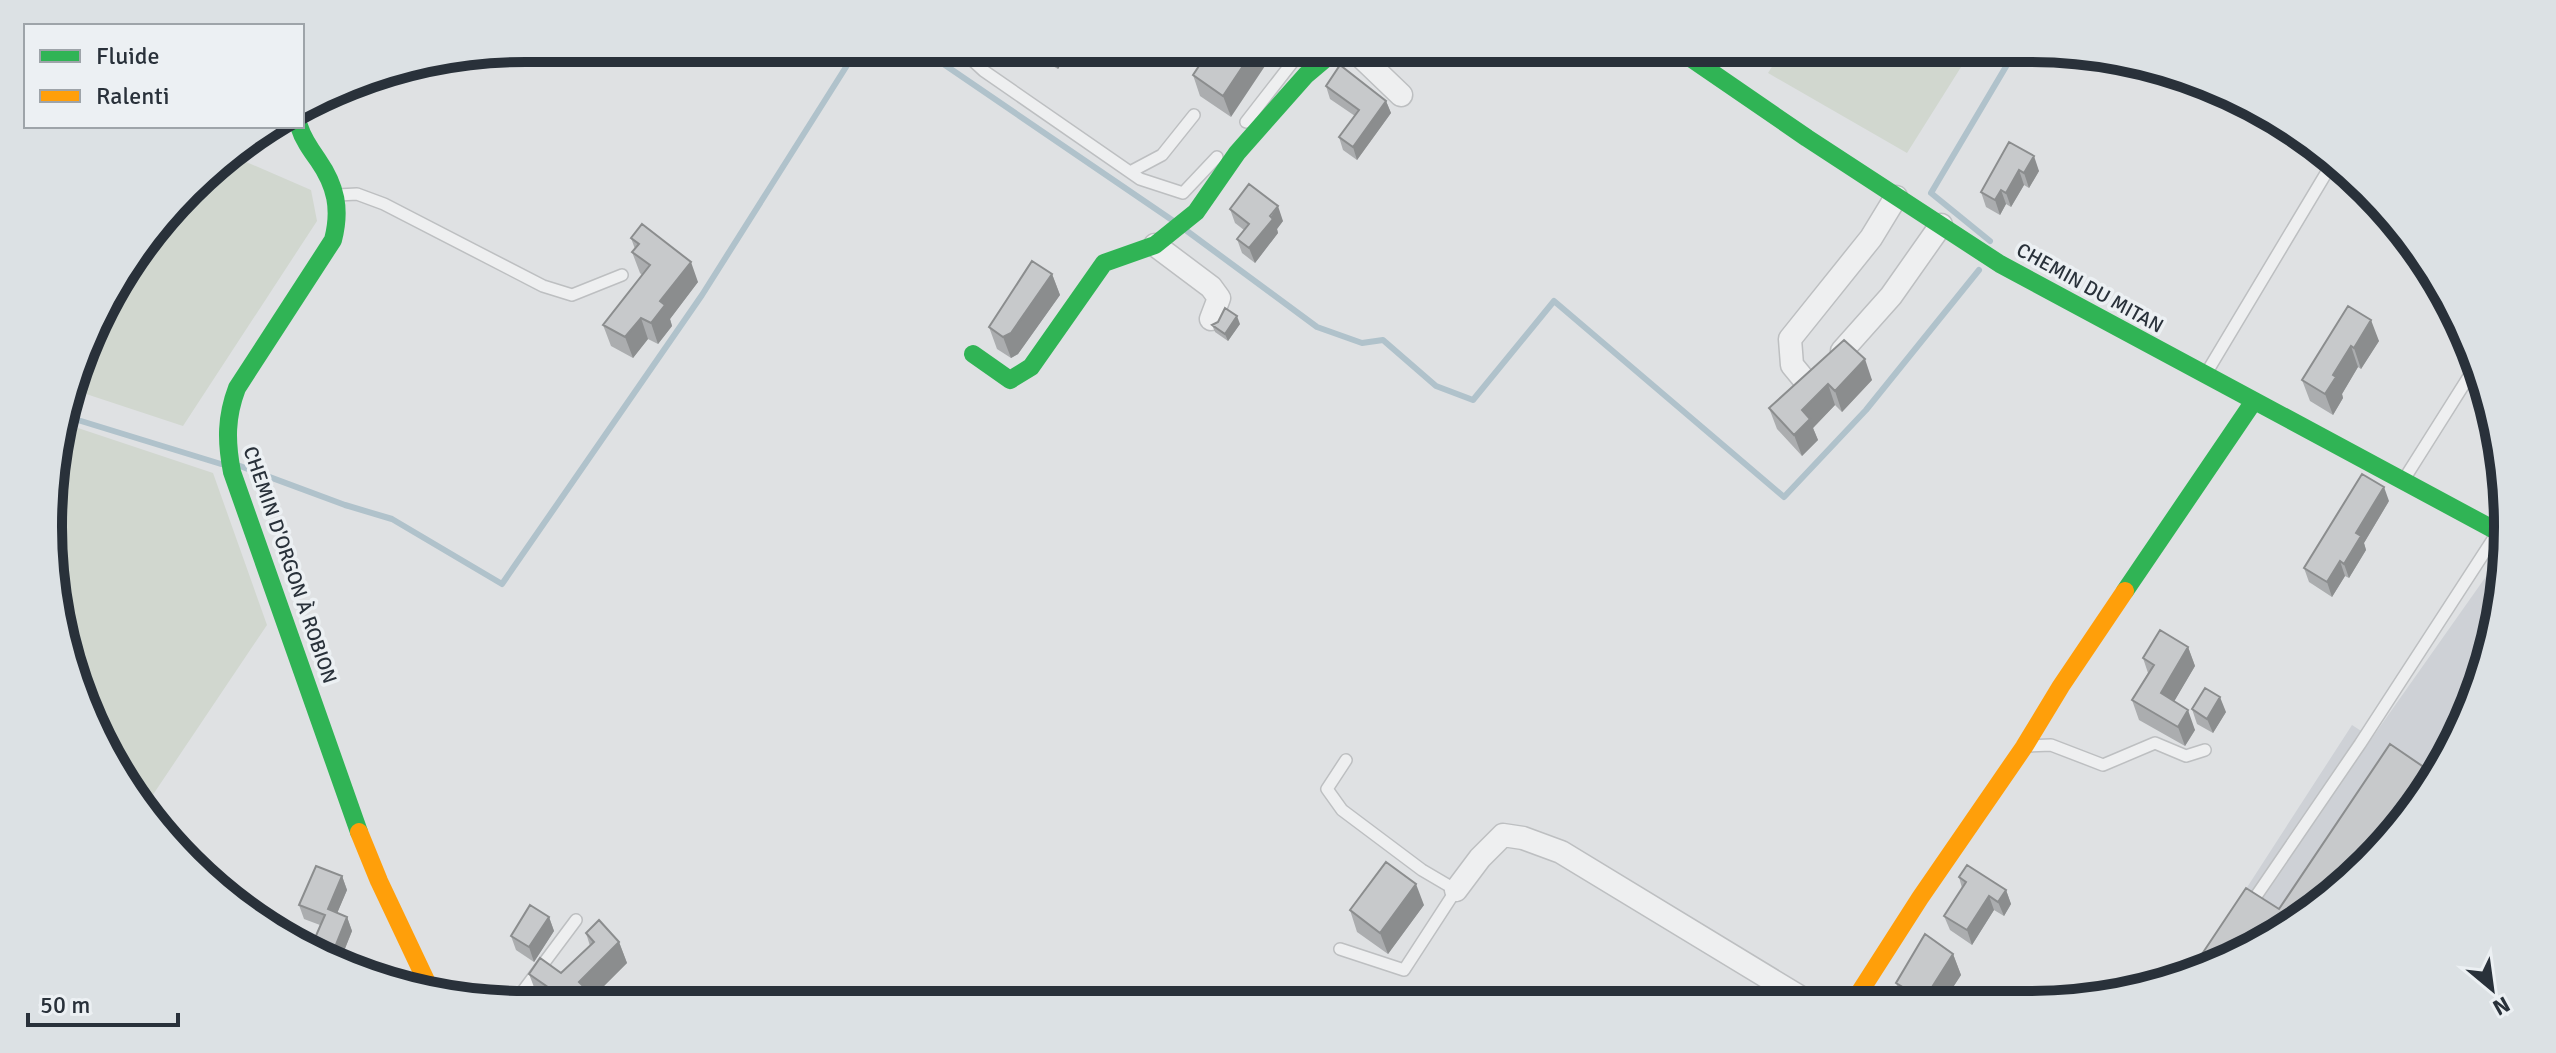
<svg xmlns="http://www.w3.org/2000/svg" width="2556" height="1053" viewBox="0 0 2556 1053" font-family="Signika,sans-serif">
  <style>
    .built { fill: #ced1d6 }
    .green { fill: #d1d7cf }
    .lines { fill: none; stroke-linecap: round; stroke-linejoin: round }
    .stream { stroke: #b0c2cb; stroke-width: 6 }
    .lane-casing { stroke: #bdbfc1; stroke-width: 14 }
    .street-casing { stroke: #bdbfc1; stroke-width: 25 }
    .lane { stroke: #eeeff0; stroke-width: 11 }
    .street { stroke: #eeeff0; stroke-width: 22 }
    .fast { stroke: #30b455; stroke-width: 18 }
    .slow { stroke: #ff9f0a; stroke-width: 18 }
    .wall { fill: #abadaf }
    .shaded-wall { fill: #8b8d8e }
    .building { fill: #c7c9cb; stroke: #8b8d8e; stroke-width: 2 }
    .labels { text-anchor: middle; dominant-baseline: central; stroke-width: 7; stroke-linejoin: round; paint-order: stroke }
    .street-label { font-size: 20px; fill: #29313a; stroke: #ecf0f3 }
    .rim { fill: none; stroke: #29313a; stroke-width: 10 }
  </style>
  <rect width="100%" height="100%" fill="#dfe1e3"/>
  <!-- built -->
  <path class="built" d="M2499,558L2483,680L2428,792L2345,887L2191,974L2352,725L2372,738Z"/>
  <!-- green -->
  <path class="green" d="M1784,48H1973L1907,153L1768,73Z
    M230,155L311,190L317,221L183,426L77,391L112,288L211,166Z
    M78,428L213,473L267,625L144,808L128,792L57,620L52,473Z"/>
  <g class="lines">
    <!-- stream -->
    <path class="stream" d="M920,48L1172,220
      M1187,231L1317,327L1362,343L1383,340L1436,386L1473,400L1554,301L1784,497L1866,410L1979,270
      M1990,241L1931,193L2017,48
      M68,417L221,464
      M240,466L345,505L392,519L502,584L702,295L858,48"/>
    <defs>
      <path id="lane" d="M959,48L984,71L1140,179L1183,193L1217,157
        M1246,122L1295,59L1301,48
        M1130,172L1162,155L1194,115
        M338,195L357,194L384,204L543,286L572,295L622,275
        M2207,372L2334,160
        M2403,481L2473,370
        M2029,746L2051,745L2103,765L2155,743L2186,756L2205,750
        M2250,905L2360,744L2497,533
        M1340,949L1404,970L1456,890L1422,870L1342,810L1327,789L1346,760
        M514,1003L576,920"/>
      <path id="street" d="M1352,48L1401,95
        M1155,245L1211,287L1219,298L1211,319
        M1842,351L1891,296L1941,225
        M1806,382L1792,365L1790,339L1871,238L1896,197
        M1456,890L1480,858L1503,835L1523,838L1561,852L1808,1002"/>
    </defs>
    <!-- lane casing -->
    <use href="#lane" class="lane-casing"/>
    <!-- street casing -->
    <use href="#street" class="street-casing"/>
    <!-- lane -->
    <use href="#lane" class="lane"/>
    <!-- street -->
    <use href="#street" class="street"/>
    <!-- fast -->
    <path class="fast" d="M1676,48L1807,138L2000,264L2502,534
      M299,126C303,139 310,149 318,160C336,186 341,209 333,240L237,388C226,417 226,441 232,472L359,832
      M973,354L1010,380L1031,367L1104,263L1155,245L1196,212L1237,153L1306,75L1338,48
      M2125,591L2254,401"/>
    <!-- slow -->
    <path class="slow" d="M359,832L379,881L430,989
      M1854,1001L1920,898L2024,747L2061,686L2125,591"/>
  </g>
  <!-- wall -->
  <path class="wall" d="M1021,48H1072L1058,69Z
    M1162,48H1188L1177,59Z
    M1211,48L1231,117L1200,96L1193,75Z
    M1326,86L1386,101L1391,113L1357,160L1343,150L1339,137L1355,116L1330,99Z
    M2009,142L2039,171L2029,188L2024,185L2011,207L2006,204L2000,215L1986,207L1981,192Z
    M1230,209L1283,221L1277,229L1278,233L1255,263L1242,253L1237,239L1244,230L1235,223Z
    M631,238L698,282L670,319L672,326L658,344L648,339L633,358L611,346L603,325L642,275L640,273L632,252L635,249Z
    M1052,274L1060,295L1018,354L1011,358L997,349L989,327Z
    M2348,306L2379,341L2361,369L2358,367L2342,394L2343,398L2333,415L2310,401L2302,380Z
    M1240,324L1228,341L1215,332L1212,325Z
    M1844,340L1872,380L1842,412L1835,405L1813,428L1818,440L1802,456L1777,429L1769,408Z
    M2499,467L2507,495L2505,508H2503L2496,490Z
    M2389,501L2364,543L2366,550L2349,578L2345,576L2332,597L2309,582L2304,568Z
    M2188,647L2195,666L2174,701L2195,730L2185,746L2139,720L2132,700L2148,673L2143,658Z
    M2192,709L2226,712L2213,733L2197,724Z
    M342,876L347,890L337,913L347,917L352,931L340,961L320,951L315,938L320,925L304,919L299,905Z
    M1959,877L2006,890L2011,904L2004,916L1994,910L1972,945L1950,930L1944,916L1962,888Z
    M1424,905L1388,954L1357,932L1350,910Z
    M549,917L554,931L534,962L516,950L511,936Z
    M586,933L619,942L627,963L590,1000L591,1005H552L537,995L529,974L561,973L590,946Z
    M1953,954L1961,975L1944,1001H1903L1896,983Z"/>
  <!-- shaded-wall -->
  <path class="shaded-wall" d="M1050,48H1072L1058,69Z
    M1173,48H1188L1177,59Z
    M1255,48H1277L1231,117L1223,96Z
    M1386,101L1391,113L1357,160L1353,147Z
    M2034,156L2039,171L2029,188L2024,173Z
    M2019,170L2024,185L2011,207L2006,193Z
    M2001,190L2006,204L2000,215L1995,200Z
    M1278,206L1283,221L1277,229L1278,233L1255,263L1249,248Z
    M691,262L698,282L670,319L672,326L658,344L651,323L660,301Z
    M1052,274L1060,295L1018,354L1011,358L1003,337Z
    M1237,316L1240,324L1228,341L1225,334Z
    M641,318L648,339L633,358L625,337Z
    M2371,320L2379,341L2361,369L2354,348Z
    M2351,346L2358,367L2342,394L2343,398L2333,415L2325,394L2333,375Z
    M1865,359L1872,380L1842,412L1835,391Z
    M1828,384L1835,405L1813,428L1818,440L1802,456L1794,435L1802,410Z
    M2384,487L2389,501L2364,543L2366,550L2349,578L2344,564L2356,533Z
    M2340,561L2345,576L2332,597L2327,582Z
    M2188,647L2195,666L2168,712L2161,693Z
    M2220,697L2226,712L2213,733L2207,719Z
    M2188,710L2195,730L2185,746L2178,727Z
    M2434,774L2435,776L2428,792L2409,813Z
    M342,876L347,890L333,923L328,909Z
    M1416,884L1424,905L1388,954L1380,933Z
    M2006,890L2011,904L2004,916L1998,902Z
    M1989,896L1994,910L1972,945L1967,930Z
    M347,917L352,931L340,961L335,947Z
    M549,917L554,931L534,962L529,947Z
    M619,942L627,963L590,1000L591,1005H572L571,1003L579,982Z
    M1953,954L1961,975L1944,1001H1929L1927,995Z"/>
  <!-- building -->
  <path class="building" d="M1211,48H1255L1223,96L1193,75Z
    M1340,65L1386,101L1353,147L1339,137L1359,110L1326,86Z
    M2009,142L2034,156L2024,173L2019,170L2006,193L2001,190L1995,200L1981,192Z
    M1249,184L1278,206L1270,216L1273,219L1249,248L1237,239L1249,224L1230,209Z
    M642,224L691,262L660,301L665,305L651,323L641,318L625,337L603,325L650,265L632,252L639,244L631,238Z
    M1032,261L1052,274L1011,333L1003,337L989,327Z
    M2348,306L2371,320L2354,348L2351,346L2333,375L2336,377L2325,394L2302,380Z
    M1225,308L1237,316L1225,334L1212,325L1218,322Z
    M1844,340L1865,359L1835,391L1828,384L1802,410L1810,419L1794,435L1769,408Z
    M2499,467H2500L2506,491L2496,490Z
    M2362,474L2384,487L2356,533L2361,536L2344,564L2340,561L2327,582L2304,568Z
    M2160,630L2188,647L2161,693L2188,710L2178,727L2132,700L2154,665L2143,658Z
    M2205,688L2220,697L2207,719L2192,709Z
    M2390,744L2434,774L2409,813L2345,887L2213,968L2188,975L2246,888L2279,909Z
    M1386,862L1416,884L1380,933L1350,910Z
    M1967,865L2006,890L1998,902L1989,896L1967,930L1944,916L1966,882L1959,877Z
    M316,866L342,876L328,909L347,917L335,947L315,938L325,915L299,905Z
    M530,905L549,917L529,947L511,936Z
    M599,920L619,942L579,982L586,989L571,1003L529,974L540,958L561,973L594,942L586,933Z
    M1925,934L1953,954L1927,995L1924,994L1921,998L1896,983Z"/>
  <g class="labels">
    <!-- street labels -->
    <g class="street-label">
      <text transform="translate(2090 288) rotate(29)">CHEMIN DU MITAN</text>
      <text transform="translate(290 565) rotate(71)">CHEMIN D'ORGON À ROBION</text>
    </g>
  </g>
  <!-- crop -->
  <path d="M0 0H2556V1053H0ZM526 62H2030A464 464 0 0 1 2494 526V527A464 464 0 0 1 2030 991H526A464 464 0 0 1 62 527V526A464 464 0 0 1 526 62Z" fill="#dce1e4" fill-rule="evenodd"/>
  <path class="rim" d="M526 62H2030A464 464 0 0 1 2494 526V527A464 464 0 0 1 2030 991H526A464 464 0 0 1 62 527V526A464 464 0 0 1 526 62Z"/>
  <!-- legend -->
  <rect x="24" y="24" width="280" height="104" fill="#ecf0f3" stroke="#9ea4a9" stroke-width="2"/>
  <rect x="40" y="50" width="40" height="12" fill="#30b455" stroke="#9ea4a9" stroke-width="2"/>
  <text x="96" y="64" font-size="24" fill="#29313a">Fluide</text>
  <rect x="40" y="90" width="40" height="12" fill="#ff9f0a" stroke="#9ea4a9" stroke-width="2"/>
  <text x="96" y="104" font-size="24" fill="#29313a">Ralenti</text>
  <!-- north arrow -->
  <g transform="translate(2492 989) rotate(151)" stroke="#ecf0f3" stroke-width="6" paint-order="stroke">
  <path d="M0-6L14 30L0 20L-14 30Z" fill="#29313a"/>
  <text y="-12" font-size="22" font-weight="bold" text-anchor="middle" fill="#29313a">N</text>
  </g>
  <!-- scale -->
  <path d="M28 1013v12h150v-12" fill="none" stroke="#29313a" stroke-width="4"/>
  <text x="40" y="1013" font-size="24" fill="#29313a" stroke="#ecf0f3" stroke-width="6" paint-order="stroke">50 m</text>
</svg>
